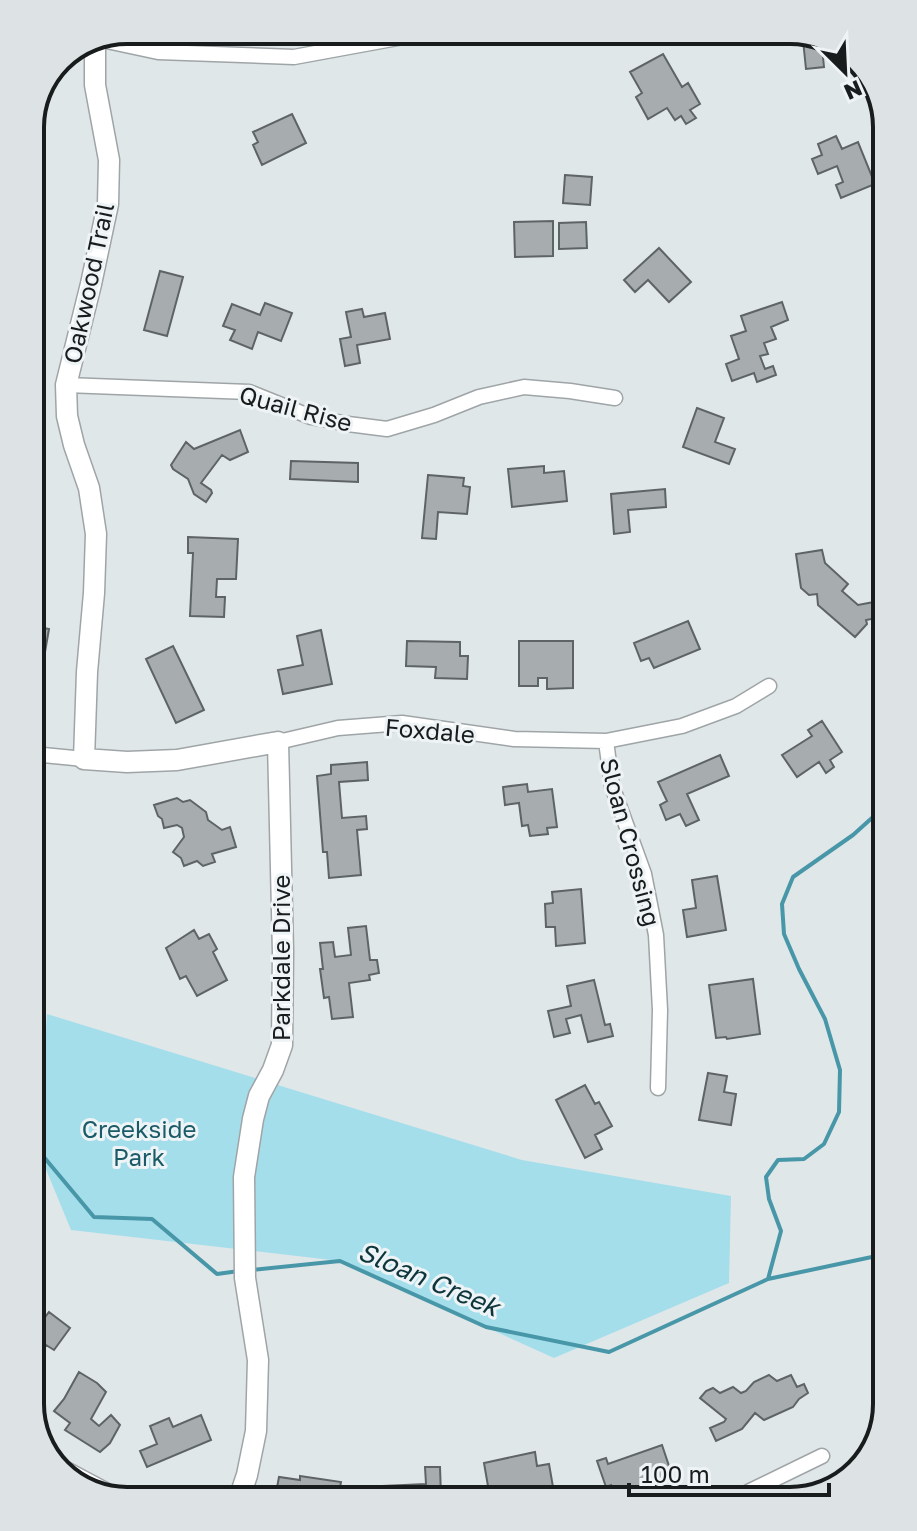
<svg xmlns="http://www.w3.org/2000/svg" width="917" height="1531" viewBox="0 0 917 1531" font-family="'Golos Text',sans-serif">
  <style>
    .green { fill: #a5deeb }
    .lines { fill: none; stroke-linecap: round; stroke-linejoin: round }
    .stream { stroke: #4897a8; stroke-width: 4 }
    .building { fill: #a7adae; stroke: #5e6465; stroke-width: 2 }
    .street-casing { stroke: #9fa5a7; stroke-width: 17 }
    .secondary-casing { stroke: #9fa5a7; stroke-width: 23 }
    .street { stroke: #fff; stroke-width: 14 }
    .secondary { stroke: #fff; stroke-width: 20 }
    .labels { text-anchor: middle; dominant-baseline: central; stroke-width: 6; stroke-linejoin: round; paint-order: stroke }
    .street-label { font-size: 24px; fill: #191c1c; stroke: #eef4f6 }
    .park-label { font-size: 24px; fill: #1a5b68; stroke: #eef4f6 }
    .water-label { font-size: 26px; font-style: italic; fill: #0e353c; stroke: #eef4f6 }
    .rim { fill: none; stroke: #191c1c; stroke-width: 4 }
  </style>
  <rect width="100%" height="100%" fill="#e0e7e9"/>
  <!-- green -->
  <path class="green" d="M47,1014L522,1160L731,1196L729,1283L554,1358L340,1261L71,1230L38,1150Z"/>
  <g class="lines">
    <!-- stream -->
    <path class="stream" d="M38,1150L94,1217L152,1219L217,1274L239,1271
      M252,1270L340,1261L486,1327L609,1352L768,1279L886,1254
      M768,1279L781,1231L769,1199L766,1177L778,1160L804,1159L824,1144L839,1112L840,1070L825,1019L799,969L784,934L782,904L793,877L853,835L883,808"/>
  </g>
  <!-- building -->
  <path class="building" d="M821,38L824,67L806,69L803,40Z
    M663,54L682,87L688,83L700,104L690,110L696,118L686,124L681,116L675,120L667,108L648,119L636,97L642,93L630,72Z
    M292,114L306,143L262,165L253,145L258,142L253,132Z
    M836,136L842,149L858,142L875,184L841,198L836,185L843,182L837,166L818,174L812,159L822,155L818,144Z
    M565,175L592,177L590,205L563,203Z
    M553,221V256L515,257L514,222Z
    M586,222L587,248L559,249V223Z
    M659,248L691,282L669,302L648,280L635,292L624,280Z
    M160,271L183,277L167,336L144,330Z
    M782,302L788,320L771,327L776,339L764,343L768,354L760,356L765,369L773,366L776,375L757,382L754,373L732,381L726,364L739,359L731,336L746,331L741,316Z
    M265,303L292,313L281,341L258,332L252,349L230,340L235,330L223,326L232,304L260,315Z
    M362,309L364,317L385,313L390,339L357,345L360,363L345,366L340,339L351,337L346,312Z
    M697,408L724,418L715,442L735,449L729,464L683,447Z
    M240,430L248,452L230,460L222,455L201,483L211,490L212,493L206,502L194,494L188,479L173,469L171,465L186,442L194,449Z
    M291,461L358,463V482L290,479Z
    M544,466V473L564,471L567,501L512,507L508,469Z
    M428,475L464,478L463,486L470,487L467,514L438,512L436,539L422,538Z
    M665,489L666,507L628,510L630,532L614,534L611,494Z
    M188,537L238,539L236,579H217L216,597H225L224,617L190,616L193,553H188Z
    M822,550L825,563L848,584L842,591L858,605L874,602L877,618L866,620L867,624L855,637L818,605L817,594L809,595L801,588L796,554Z
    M688,621L700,649L654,668L649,658L641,661L634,643Z
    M34,626L49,629L37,698H34Z
    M321,630L332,684L283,694L278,670L303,665L297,636Z
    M407,641L460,642V656H468L467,679L435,678L436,667L406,666Z
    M519,641H573V688L547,689V678H538V686H519Z
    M173,646L204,710L176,723L146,659Z
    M822,721L842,752L830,760L834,767L826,773L819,762L797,777L782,755L812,736L808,730Z
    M720,755L729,776L687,794L699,820L686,826L680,814L666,820L660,805L667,801L658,782Z
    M367,762L368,780L339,782L342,818L366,816L367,829L357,830L361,875L329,878L327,852H323L317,776L331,774V765Z
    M527,784L528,792L552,789L557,827L547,828L548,834L530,836L528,825L522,826L519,803L505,805L503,787Z
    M177,798L183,802L190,800L206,812L208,820L222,830L230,827L236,847L212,854L215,862L203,866L197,861L184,866L181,858L173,852L184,837L182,828L177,825L164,828L162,819L158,816L154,805Z
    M717,876L726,930L687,937L683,910L696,908L692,880Z
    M581,889L585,943L556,946L555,927H546L545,904L553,903L552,892Z
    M366,926L370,960H377L379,973L369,975L370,980L349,983L353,1017L332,1019L329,997L324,998L320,969H323L320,943L333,942L335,957L351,955L348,928Z
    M194,930L199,939L209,934L217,949L213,952L227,980L197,996L186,976L180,979L166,948Z
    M753,979L760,1034L727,1039L726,1037L716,1038L709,985Z
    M594,980L605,1025L610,1024L613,1036L588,1042L581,1015L566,1019L570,1033L554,1037L548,1011L571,1006L567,986Z
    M708,1073L727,1076L724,1092L736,1094L731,1125L699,1120Z
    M585,1085L595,1104L599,1102L612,1126L595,1135L602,1149L585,1158L556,1100Z
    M49,1312L70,1328L54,1350L46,1345L39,1354V1325Z
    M79,1372L97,1383L106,1392L91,1419L99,1426L111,1415L120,1425L110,1443L100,1452L65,1430L70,1423L54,1411L64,1399Z
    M769,1375L777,1381L791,1375L797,1387L804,1384L808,1393L799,1399L793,1407L764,1420L755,1413L742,1429L716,1441L710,1428L724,1422L726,1419L700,1398L706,1391L713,1388L720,1393L733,1387L741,1393L746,1391L754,1382Z
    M201,1415L211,1440L147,1467L140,1451L157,1444L150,1426L169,1418L173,1427Z
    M662,1445L672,1475L618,1494H614L611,1485L606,1487L597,1461L606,1458L608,1464Z
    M535,1452L537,1466L549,1464L553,1487L513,1496H497L496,1490L489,1492L484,1463Z
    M425,1467H440L441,1496L384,1497L383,1486L426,1484Z
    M300,1476L341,1482L338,1498H296V1496L276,1493L279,1477L300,1480Z"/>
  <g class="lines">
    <defs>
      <path id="street" d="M102,40L158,52L294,57L414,35L434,30
        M66,385L249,392L311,417L348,424L387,429L434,415L479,397L524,387L570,391L615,398
        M606,741L612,786L644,874L656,935L660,1010L658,1088
        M278,742L338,728L402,723L514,739L606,741L682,726L736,706L769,686
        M35,756L43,755L84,759
        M53,1462L115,1495L144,1501
        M748,1492L822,1456"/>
      <path id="secondary" d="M95,43V85L109,160L108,204L91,284L66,385L67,416L74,445L89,488L96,534L94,593L87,672L84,759L127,762L177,760L278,742L283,952L282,1045L273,1070L259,1096L253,1119L244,1177L245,1278L258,1360L256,1431L247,1475L239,1499"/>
    </defs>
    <!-- street casing -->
    <use href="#street" class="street-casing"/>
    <!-- secondary casing -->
    <use href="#secondary" class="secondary-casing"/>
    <!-- street -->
    <use href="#street" class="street"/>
    <!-- secondary -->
    <use href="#secondary" class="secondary"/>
  </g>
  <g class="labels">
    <!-- street labels -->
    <g class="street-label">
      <text transform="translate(88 283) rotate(-78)">Oakwood Trail</text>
      <text transform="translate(296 408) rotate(15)">Quail Rise</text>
      <text transform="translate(430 730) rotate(5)">Foxdale</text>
      <text transform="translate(631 842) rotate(75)">Sloan Crossing</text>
      <text transform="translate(280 958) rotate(-90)">Parkdale Drive</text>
    </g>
    <!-- park labels -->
    <g class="park-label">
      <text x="139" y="1128">Creekside<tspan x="139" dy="28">Park</tspan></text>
    </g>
    <!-- water labels -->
    <g class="water-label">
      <text transform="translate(429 1279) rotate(23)">Sloan Creek</text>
    </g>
  </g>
  <!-- crop -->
  <path d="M0 0H917V1531H0ZM127 44H790A83 83 0 0 1 873 127V1404A83 83 0 0 1 790 1487H127A83 83 0 0 1 44 1404V127A83 83 0 0 1 127 44Z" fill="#dde3e5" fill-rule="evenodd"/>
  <path class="rim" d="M127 44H790A83 83 0 0 1 873 127V1404A83 83 0 0 1 790 1487H127A83 83 0 0 1 44 1404V127A83 83 0 0 1 127 44Z"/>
  <!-- north arrow -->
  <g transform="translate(845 72) rotate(156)" stroke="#eef4f6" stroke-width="6" paint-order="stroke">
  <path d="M0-6L14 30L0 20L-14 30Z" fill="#191c1c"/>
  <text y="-12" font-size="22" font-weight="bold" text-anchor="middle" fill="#191c1c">N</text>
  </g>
  <!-- scale -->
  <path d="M629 1483v12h200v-12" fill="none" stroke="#191c1c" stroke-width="4"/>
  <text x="641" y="1483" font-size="24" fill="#191c1c" stroke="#eef4f6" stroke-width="6" paint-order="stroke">100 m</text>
</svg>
